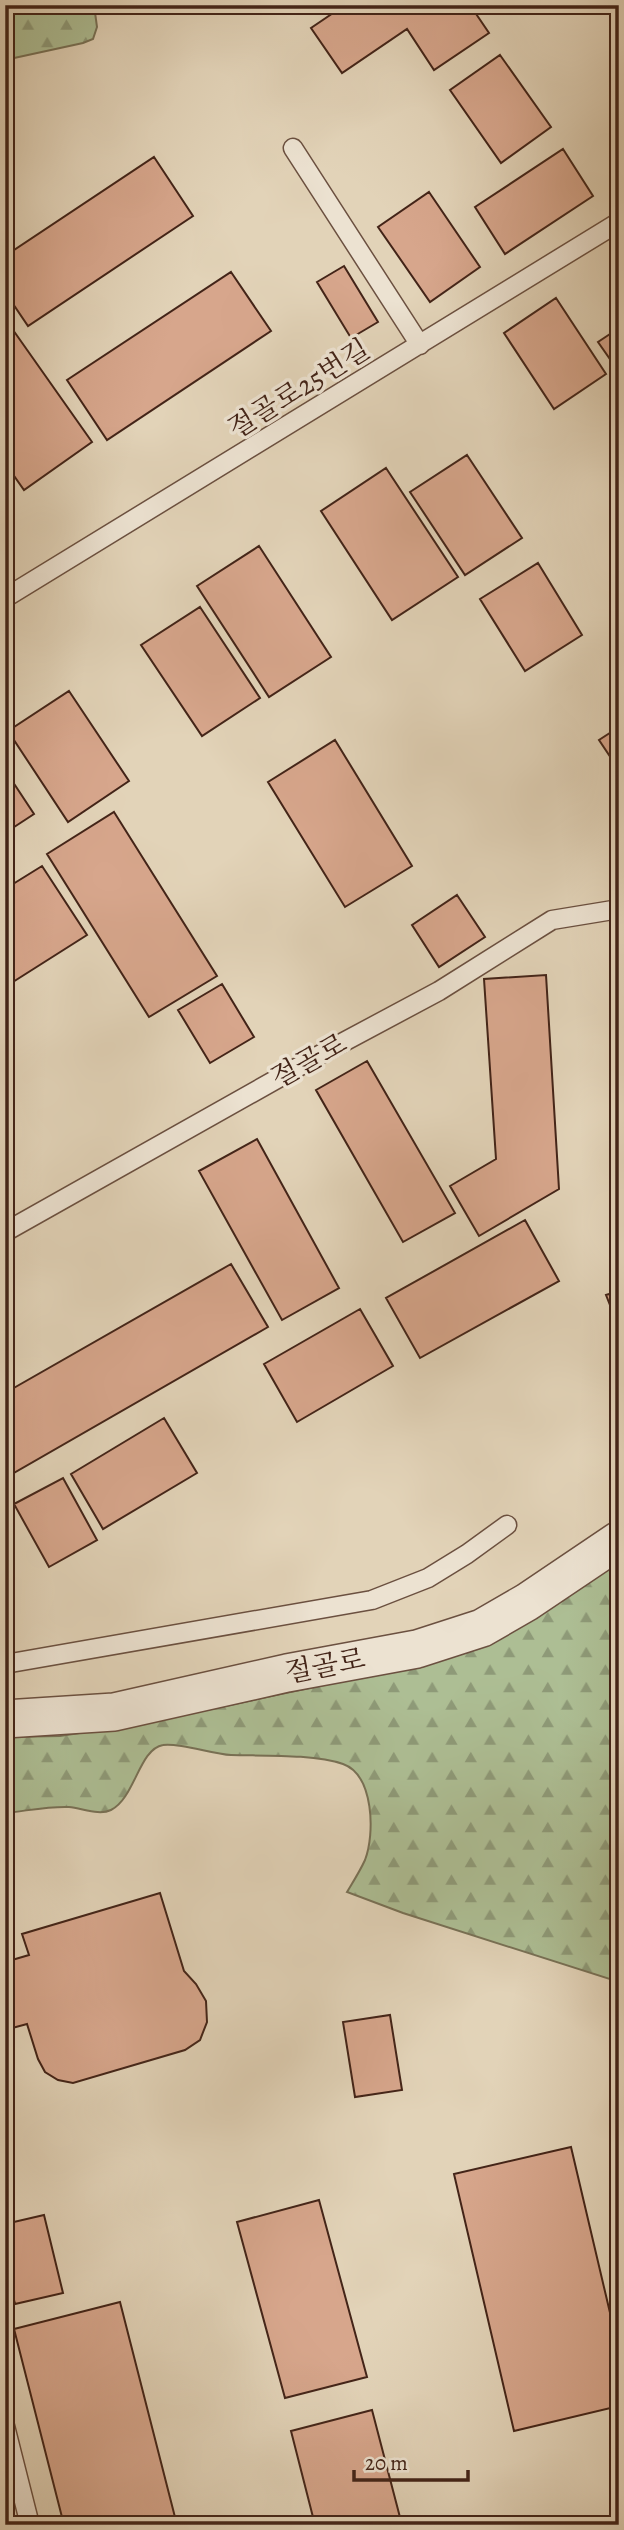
<svg xmlns="http://www.w3.org/2000/svg" width="624" height="2530" viewBox="0 0 624 2530" font-family="Alegreya,'Noto Serif KR',serif">
  <style>
    .forest { fill: url(#forest-firs); stroke: #787156; stroke-width: 2 }
    .building { fill: #d7a68c; stroke: #432418; stroke-width: 2 }
    .lines { fill: none; stroke-linecap: round; stroke-linejoin: round }
    .lane-casing { stroke: #6b5040; stroke-width: 21 }
    .street-casing { stroke: #6b5040; stroke-width: 40 }
    .lane { stroke: #ece2d1; stroke-width: 18 }
    .street { stroke: #ece2d1; stroke-width: 37 }
    .labels { text-anchor: middle; dominant-baseline: central; stroke-width: 7; stroke-linejoin: round; paint-order: stroke }
    .street-label { font-size: 28px; fill: #432418; stroke: #ece2d1 }
  </style>
  <defs>
    <pattern id="forest-firs" width="22" height="20" patternUnits="userSpaceOnUse" patternTransform="scale(1.75)"><rect width="22" height="20" fill="#adbe94"/><path d="M5 1l3.5 6h-7zM16 11l3.5 6h-7z" fill="#8e9a78"/></pattern>
  </defs>
  <rect width="100%" height="100%" fill="#e2d3b8"/>
  <filter id="stains"><feTurbulence type="fractalNoise" baseFrequency=".00286" numOctaves="4"/><feColorMatrix values="0 0 0 0 .2 0 0 0 0 .09 0 0 0 0 .02 0 0 0 .5 -.17"/></filter>
  <radialGradient id="worn" r=".72"><stop offset=".6" stop-color="#630" stop-opacity="0"/><stop offset="1" stop-color="#630" stop-opacity=".3"/></radialGradient>
  <!-- forest -->
  <path class="forest" d="M5,5H94L97,27L93,39L83,43L5,60Z
    M619,1561V1982L403,1913L347,1892C353,1882 360,1871 365,1860C375,1834 374,1775 343,1764C314,1754 263,1756 231,1755C212,1754 178,1742 163,1745C139,1749 135,1798 111,1810C99,1816 82,1808 69,1807C49,1806 26,1811 5,1813V1737L60,1736L145,1723L399,1669Z"/>
  <!-- building -->
  <path class="building" d="M345,5H470L489,33L434,70L407,29L342,73L311,28Z
    M500,55L551,127L501,163L450,90Z
    M563,149L593,196L505,254L475,207Z
    M154,157L193,216L28,326L5,292V256Z
    M429,192L480,267L430,302L378,227Z
    M344,266L378,322L351,338L317,282Z
    M231,272L271,331L107,440L67,380Z
    M556,298L606,374L554,409L504,333Z
    M6,320L92,442L24,490L5,463Z
    M619,328V372L598,342Z
    M467,455L522,538L465,575L410,492Z
    M386,468L458,577L392,620L321,511Z
    M259,546L331,657L269,697L197,586Z
    M538,563L582,635L525,671L480,599Z
    M200,607L260,698L202,736L141,645Z
    M69,691L129,781L68,822L8,731Z
    M619,727V770L599,740Z
    M335,740L412,866L345,907L268,782Z
    M5,770L34,814L5,833Z
    M114,812L217,976L149,1017L47,854Z
    M42,866L87,935L5,987V889Z
    M457,895L485,937L439,967L412,925Z
    M546,975L559,1189L479,1236L450,1186L496,1159L484,979Z
    M222,984L254,1037L210,1063L178,1010Z
    M367,1061L455,1213L403,1242L316,1090Z
    M257,1139L339,1288L282,1320L199,1171Z
    M525,1220L559,1281L420,1358L386,1298Z
    M231,1264L268,1327L5,1478V1393Z
    M619,1291V1328L606,1295Z
    M360,1309L393,1366L297,1422L264,1364Z
    M164,1418L197,1473L103,1529L71,1474Z
    M63,1478L97,1540L49,1567L14,1504Z
    M160,1893L184,1971L196,1984L206,2001L207,2022L200,2040L185,2050L73,2083L58,2080L45,2072L38,2059L27,2024L5,2030V1962L29,1955L22,1934Z
    M390,2015L402,2090L355,2097L343,2022Z
    M571,2147L619,2351V2406L514,2431L454,2174Z
    M319,2200L367,2377L285,2398L237,2222Z
    M44,2215L63,2293L15,2304L5,2264V2224Z
    M120,2302L177,2525H64L14,2329Z
    M372,2410L402,2525H315L291,2431Z"/>
  <g class="lines">
    <defs>
      <path id="lane" d="M293,148L420,345
        M5,598L619,222
        M5,1232L323,1053L439,991L552,920L619,909
        M5,1664L372,1600L428,1578L467,1554L507,1525
        M5,2426L30,2525"/>
      <path id="street" d="M5,1719L114,1712L287,1673L417,1649L482,1628L527,1602L619,1540"/>
    </defs>
    <!-- lane casing -->
    <use href="#lane" class="lane-casing"/>
    <!-- street casing -->
    <use href="#street" class="street-casing"/>
    <!-- lane -->
    <use href="#lane" class="lane"/>
    <!-- street -->
    <use href="#street" class="street"/>
  </g>
  <g class="labels">
    <!-- street labels -->
    <g class="street-label">
      <text transform="translate(299 389) rotate(-32)">절골로25번길</text>
      <text transform="translate(309 1061) rotate(-29)">절골로</text>
      <text transform="translate(325 1666) rotate(-11)">절골로</text>
    </g>
  </g>
  <!-- margin -->
  <rect width="624" height="2530" fill="none" stroke="#e2d3b8" stroke-width="28"/>
  <rect x="7" y="7" width="610" height="2516" fill="none" stroke="#432418" stroke-width="3.5"/>
  <rect x="14" y="14" width="596" height="2502" fill="none" stroke="#432418" stroke-width="2"/>
  <!-- scale -->
  <path d="M354 2470v10h114v-10" fill="none" stroke="#432418" stroke-width="3.5"/>
  <text x="365" y="2470" font-size="21" fill="#432418" stroke="#ece2d1" stroke-width="5" paint-order="stroke">20 m</text>
  <rect width="100%" height="100%" filter="url(#stains)"/>
  <rect width="100%" height="100%" fill="url(#worn)"/>
</svg>
